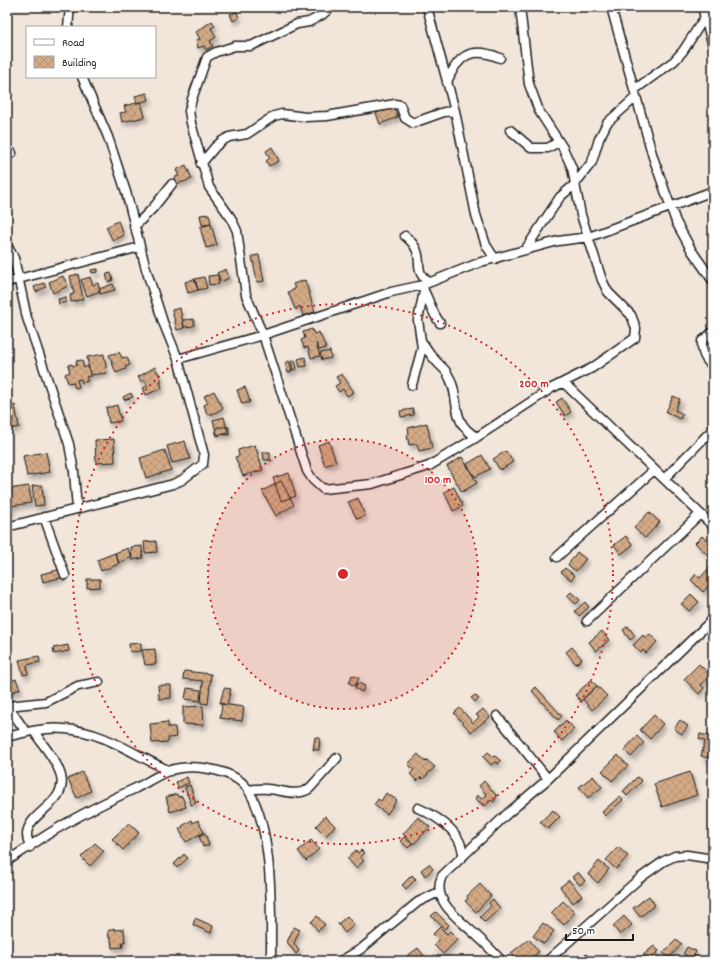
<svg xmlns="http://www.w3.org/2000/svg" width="720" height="968" viewBox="0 0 720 968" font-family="Dekko,sans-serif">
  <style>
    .building { fill: url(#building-cross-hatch); stroke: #1c1c1c; filter: url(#shadow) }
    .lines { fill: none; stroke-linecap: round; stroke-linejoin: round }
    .minor-casing { stroke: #1c1c1c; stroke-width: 11 }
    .minor { stroke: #fff; stroke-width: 8 }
    .ring { fill: none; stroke: #d62828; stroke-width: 2; stroke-dasharray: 2 4 }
    .centre { fill: #d62828; stroke: #fff; stroke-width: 2 }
    .ring-label { font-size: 12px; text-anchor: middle; font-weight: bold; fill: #d62828; stroke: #fff; stroke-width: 3; stroke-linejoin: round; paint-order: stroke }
  </style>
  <defs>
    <pattern id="building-cross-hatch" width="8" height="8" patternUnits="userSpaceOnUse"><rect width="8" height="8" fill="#d4aa86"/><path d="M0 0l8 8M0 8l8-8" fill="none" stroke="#b59273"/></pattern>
    <filter id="shadow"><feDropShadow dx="2.5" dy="4" stdDeviation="2" flood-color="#0004"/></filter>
  </defs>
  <rect width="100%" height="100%" fill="#f2e6db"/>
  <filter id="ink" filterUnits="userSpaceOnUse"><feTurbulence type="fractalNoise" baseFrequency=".025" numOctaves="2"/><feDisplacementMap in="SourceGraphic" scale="8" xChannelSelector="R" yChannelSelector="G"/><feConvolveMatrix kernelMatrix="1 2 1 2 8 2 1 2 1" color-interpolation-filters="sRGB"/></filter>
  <g filter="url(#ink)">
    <!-- building -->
    <path class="building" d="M237,12L239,18L233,21L230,14Z
      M212,21L215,26L211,28L216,37L210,41L213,46L206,50L204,46L198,48L196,40L200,39L196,32Z
      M147,93L149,100L137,103L135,96Z
      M141,102L145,117L122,122L120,113L126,112L124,106Z
      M393,106L398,117L380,124L376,113Z
      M272,147L279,161L269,166L266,161L270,158L266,151Z
      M186,165L192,179L177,184L175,177L179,176L176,170Z
      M209,214L211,224L202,225L200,215Z
      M118,221L124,235L113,241L106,227Z
      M211,224L217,245L206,248L200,227Z
      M259,255L264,281L257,282L252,256Z
      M98,269V272L92,273L91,270Z
      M226,269L229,278L221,282L217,273Z
      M111,273L113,280L108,282L106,274Z
      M78,274L83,299L71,302L70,295L74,294L70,276Z
      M218,275L219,284L209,285L208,276Z
      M63,276L68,286L53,293L49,282Z
      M90,277L93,285L98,283L100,291L87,296L81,280Z
      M204,277L207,288L198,290L195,279Z
      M194,279L198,290L188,293L185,282Z
      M305,280L315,312L303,316L300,306L295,309L288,292L295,289L293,284Z
      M44,283L46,287L36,292L34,287Z
      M113,284L115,290L100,294L99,289Z
      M66,297V302L59,304L58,299Z
      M180,308L184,328L177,330L172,310Z
      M194,319V326L184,327L183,320Z
      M312,329L314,334L319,332L326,348L319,350L316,343L320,356L311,358L308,347L304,348L301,340L305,338L303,332Z
      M330,351L331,358L322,360L320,353Z
      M119,352L122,358L127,357L130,365L125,367L126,369L116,373L109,355Z
      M104,354L107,373L90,375L87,357Z
      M305,357L307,366L300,367L298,359Z
      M82,360L84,368L88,366L91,376L86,377L88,381L82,383L81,379L77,380L79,387L75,388L73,382L68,383L65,374L70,372L68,365L72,364L73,366L77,365L76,361Z
      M295,360L297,369L293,370L291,361Z
      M289,361L292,371L288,373L285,363Z
      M155,367L162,380L160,381L162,388L146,395L143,388L148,386L144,380L141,382L138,377Z
      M342,374L354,392L347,396L343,389L339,392L335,386L340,383L336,377Z
      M245,387L250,402L242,404L237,390Z
      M214,391L223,408L213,414H207L204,405L208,403L204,396Z
      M131,393L133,397L124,400L123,397Z
      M673,396L680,399L675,410L683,414L680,419L666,412Z
      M562,398L571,412L565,416L556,402Z
      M15,405L19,427L9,429L8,423L13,422L11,413L7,414V409Z
      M117,405L121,421L109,423L106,408Z
      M413,409L414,415L401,417L400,411Z
      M224,417L228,433L217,436L213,420Z
      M427,423L432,448L419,451L417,444L409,445L407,435L409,434L408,428Z
      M217,427H229V435L216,434Z
      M114,439L115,462L96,463L95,440Z
      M185,441L190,459L172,463L167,446Z
      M329,441L336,462L325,466L318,445Z
      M255,445L263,470L243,476L235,457L239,456L238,450Z
      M165,450L171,470L146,478L140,458Z
      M506,451L513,462L500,470L493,459Z
      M46,452L50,472L27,476L23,456Z
      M263,452H270V460H264Z
      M482,455L490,469L475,477L467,464Z
      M462,457L477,483L462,492L447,466Z
      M289,473L296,496L281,501L273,478Z
      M281,481L294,505L276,516L262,491Z
      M42,485L44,505L35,506L32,486Z
      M29,486L31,503L10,506L8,489Z
      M454,487L463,506L453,511L444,492Z
      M7,495L12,512L7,513Z
      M358,498L365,516L357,519L348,502Z
      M649,512L660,522L645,538L634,528Z
      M626,536L633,545L621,554L614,545Z
      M702,536L713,547L712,559L695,543Z
      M156,541L157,552L145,553L144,542Z
      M142,546L143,558L132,560L131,547Z
      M128,548L132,557L119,563L115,553Z
      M577,552L586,559L576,571L568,565Z
      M115,553L119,564L101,571L97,560Z
      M565,568L575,576L571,580L561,572Z
      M709,568L713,572V580L703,592L691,580L696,574L700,578Z
      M62,569L64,577L43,582L41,574Z
      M87,579H100V587L87,588Z
      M571,592L580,600L576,604L567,596Z
      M691,594L699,602L689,611L681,604Z
      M585,602L589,607L579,616L575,611Z
      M628,626L635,636L630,640L623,630Z
      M602,631L609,640L596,651L589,642Z
      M650,634L657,642L646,653L643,650L641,653L633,645L643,635L645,638Z
      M141,643V651L130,652L129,644Z
      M68,645L69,651L54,654L53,648Z
      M572,647L582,659L576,664L566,652Z
      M155,649L156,664L145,665L142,650Z
      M39,656L40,662L27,665L28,674L23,675L19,660Z
      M699,664L710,675L701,685L704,688L699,694L684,679Z
      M184,671L211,674L208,704L201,703L203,681L183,679Z
      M352,675L359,678L355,686L349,683Z
      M16,679L20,689L7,694V682Z
      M591,680L597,686L581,701L575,695Z
      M358,683L365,686L362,692L355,688Z
      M158,685H171V698L159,699Z
      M597,686L607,696L592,710L583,699Z
      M536,687L562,716L558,720L532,691Z
      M187,688L201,690L200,701L185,699Z
      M224,688L231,689L227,705L220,703Z
      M475,695L479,699L475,702L471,698Z
      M222,704L244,707L242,721L220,718Z
      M203,706L204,725L183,724V707Z
      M460,708L473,723L479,717L476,715L483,709L490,717L471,732L454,713Z
      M654,715L663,724L650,739L640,730Z
      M566,720L574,729L562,741L554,732Z
      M680,720L688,726L682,734L674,729Z
      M168,722V727H175L176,737L168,738V742L152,743L150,724Z
      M700,734L713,737L708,758L701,756L705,741L699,739Z
      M637,736L644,743L631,757L624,750Z
      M315,737L320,738L319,750H313Z
      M488,752L494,757L495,756L501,761L498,764L495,762L491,765L483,757Z
      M418,754L425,762L427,760L435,767L423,779L421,777L417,781L410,774L414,770L408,764Z
      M618,755L628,766L612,781L602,771Z
      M82,772L91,791L77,798L68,779Z
      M690,772L697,795L662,807L654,784Z
      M593,776L602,787L588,798L579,787Z
      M187,777L189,783L178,788L176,782Z
      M637,777L642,781L627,796L623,791Z
      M484,781L497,796L494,802L491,800L485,806L475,799L477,795L482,799L487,795L479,786Z
      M190,785L196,803L191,805L185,787Z
      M386,793L397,800L387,814L374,805L378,799L381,801Z
      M177,794L178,797L182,796L186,807L170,812L166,797Z
      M620,796L623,800L605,816L602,812Z
      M553,810L560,817L548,829L540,822Z
      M325,816L335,826L326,836L316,826Z
      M418,817L430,827L414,844L403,834Z
      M192,820L193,823L198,820L204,832L186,842L179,829L183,827L182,826Z
      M129,823L139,833L123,850L112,839Z
      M205,833L209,845L203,847L199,836Z
      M404,837L412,844L408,848L400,841Z
      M311,840L319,849L306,861L298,851Z
      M95,843L104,851L90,866L81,857Z
      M618,847L628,856L616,869L606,860Z
      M356,850L358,853L361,850L364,853L360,857L364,861L356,868L347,858Z
      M184,854L188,858L177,868L174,864Z
      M599,861L609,869L598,883L588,874Z
      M429,864L433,869L425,876L421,870Z
      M578,872L585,881L580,885L572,877Z
      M412,875L416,879L406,889L402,885Z
      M569,880L582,896L573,903L560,887Z
      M480,884L491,896L476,912L465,901L468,898L467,896Z
      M649,896L655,905L640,917L633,908Z
      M493,899L500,908L485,922L480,917L491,906L489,903Z
      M563,901L575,912L564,925L551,913Z
      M436,912L449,925L445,929L431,916Z
      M317,916L325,925L318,931L311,922Z
      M347,916L354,925L345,933L338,924Z
      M624,916L632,925L620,935L613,926Z
      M195,918L213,926L211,933L193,925Z
      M543,923L554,931L544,944L533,936Z
      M294,927L300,930L294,943L299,951L296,954L287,942Z
      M440,927L447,934L450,931L458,939L443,954L434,945L439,940L433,934Z
      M114,928L115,930L124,929L125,942H122L123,947L112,948L111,938H109L108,931Z
      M529,939L539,952L527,961H518L511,953Z
      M676,940L682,944L669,958L663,953Z
      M654,946L659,951L648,961H636Z
      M687,947L696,951L693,959L683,954Z
      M418,948L428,961H411L407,956Z
      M7,952H10L11,961H7Z
      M586,954L593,961H578Z
      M140,960H159V961H140Z"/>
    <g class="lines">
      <defs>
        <path id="minor" d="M331,7L322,15L309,22L297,24L251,46H235L216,52L207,57L192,99L189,111L191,123L209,187L231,218L237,231L246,295L263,335L307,471L313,480L323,489L372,484L429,466L477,437L552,388L592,368L635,338L636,328L631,315L608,292L602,280L581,215L572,168L563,148L539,111L529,84L520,7
          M427,7L455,111L476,215L486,245L495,259
          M611,7L653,157L676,222L692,251L713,281
          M702,7L713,46
          M68,27L70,7
          M447,82C458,55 471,46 500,58
          M634,90L674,61L683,51L705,17
          M510,130L531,148H548L558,142
          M7,154L12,153
          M201,164L215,147L222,141L229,137L247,134L274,116L282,114L306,117L327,116L395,104L400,105L405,118L413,123L444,112L455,111
          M134,227L153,208L172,184
          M405,236C430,256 409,269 429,282
          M7,245L14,258L27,318L69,444L74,472L77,509
          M525,250L560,197L574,185L592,162L599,139L607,123L636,97
          M7,282L140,247
          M424,291C430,302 432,313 440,323
          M713,332L702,341C701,353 705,359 713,367
          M422,342C427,349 431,356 437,362C440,366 445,369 447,373C462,396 448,422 477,437
          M178,359L263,335L391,292L423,285L481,262L558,241L589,237L713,191
          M564,383L713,526
          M412,385L422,348L418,320L424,291L423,285
          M664,479L713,429
          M44,517L65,575
          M7,527L173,484L182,480L203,464L204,455L178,359L163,322L146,269L126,192L108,137L82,77
          M557,557L654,470
          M587,621L700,514
          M7,705L26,732
          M7,706L46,702L78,686L99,682
          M497,716L548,779
          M7,737C26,732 45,727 65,729C103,731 136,756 170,771
          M248,790C255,789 261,788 268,789C282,790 295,797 309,789L337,758
          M418,808C438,817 461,831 463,854
          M30,847C29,843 27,839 27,835C27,812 68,804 61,776C57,760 42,745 34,731
          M7,861C25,850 42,837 60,827C85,812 110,800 136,788C150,781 164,770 180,768C201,765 237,771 249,791C274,832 271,914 271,961
          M341,961L361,949L418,902L439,892
          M502,961C494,953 487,945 478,937C462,921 430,902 442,876L507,814L548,779L713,619
          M547,961L640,878L664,861L675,856L687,855L713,859"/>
      </defs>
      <!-- minor casing -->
      <use href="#minor" class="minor-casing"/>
      <!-- minor -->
      <use href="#minor" class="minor"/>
    </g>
  </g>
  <!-- distance rings -->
  <circle cx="343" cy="574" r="135" fill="#d62828" fill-opacity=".12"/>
  <g class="ring">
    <circle cx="343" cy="574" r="135"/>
    <circle cx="343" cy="574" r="270"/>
  </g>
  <circle cx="343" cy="574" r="6" class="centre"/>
  <g class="ring-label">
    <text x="534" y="387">200 m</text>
    <text x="438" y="483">100 m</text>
  </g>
  <!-- margin -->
  <rect width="720" height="968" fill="none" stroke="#fff" stroke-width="24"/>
  <rect x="12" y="12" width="696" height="944" fill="none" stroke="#1c1c1c" stroke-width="1.5" filter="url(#ink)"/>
  <!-- legend -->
  <rect x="26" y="26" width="130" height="52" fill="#ffffff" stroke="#a4a4a4"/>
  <rect x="34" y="39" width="20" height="6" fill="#ffffff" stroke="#a4a4a4"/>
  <text x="62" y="46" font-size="12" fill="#1c1c1c">Road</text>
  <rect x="34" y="56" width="20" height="12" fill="url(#building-cross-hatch)" stroke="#a4a4a4"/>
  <text x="62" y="66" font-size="12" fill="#1c1c1c">Building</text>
  <!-- scale -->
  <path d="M566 934v6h67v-6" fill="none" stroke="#1c1c1c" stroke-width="2"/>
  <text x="572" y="934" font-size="12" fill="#1c1c1c" stroke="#ffffff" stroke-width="3" paint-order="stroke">50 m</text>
</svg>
